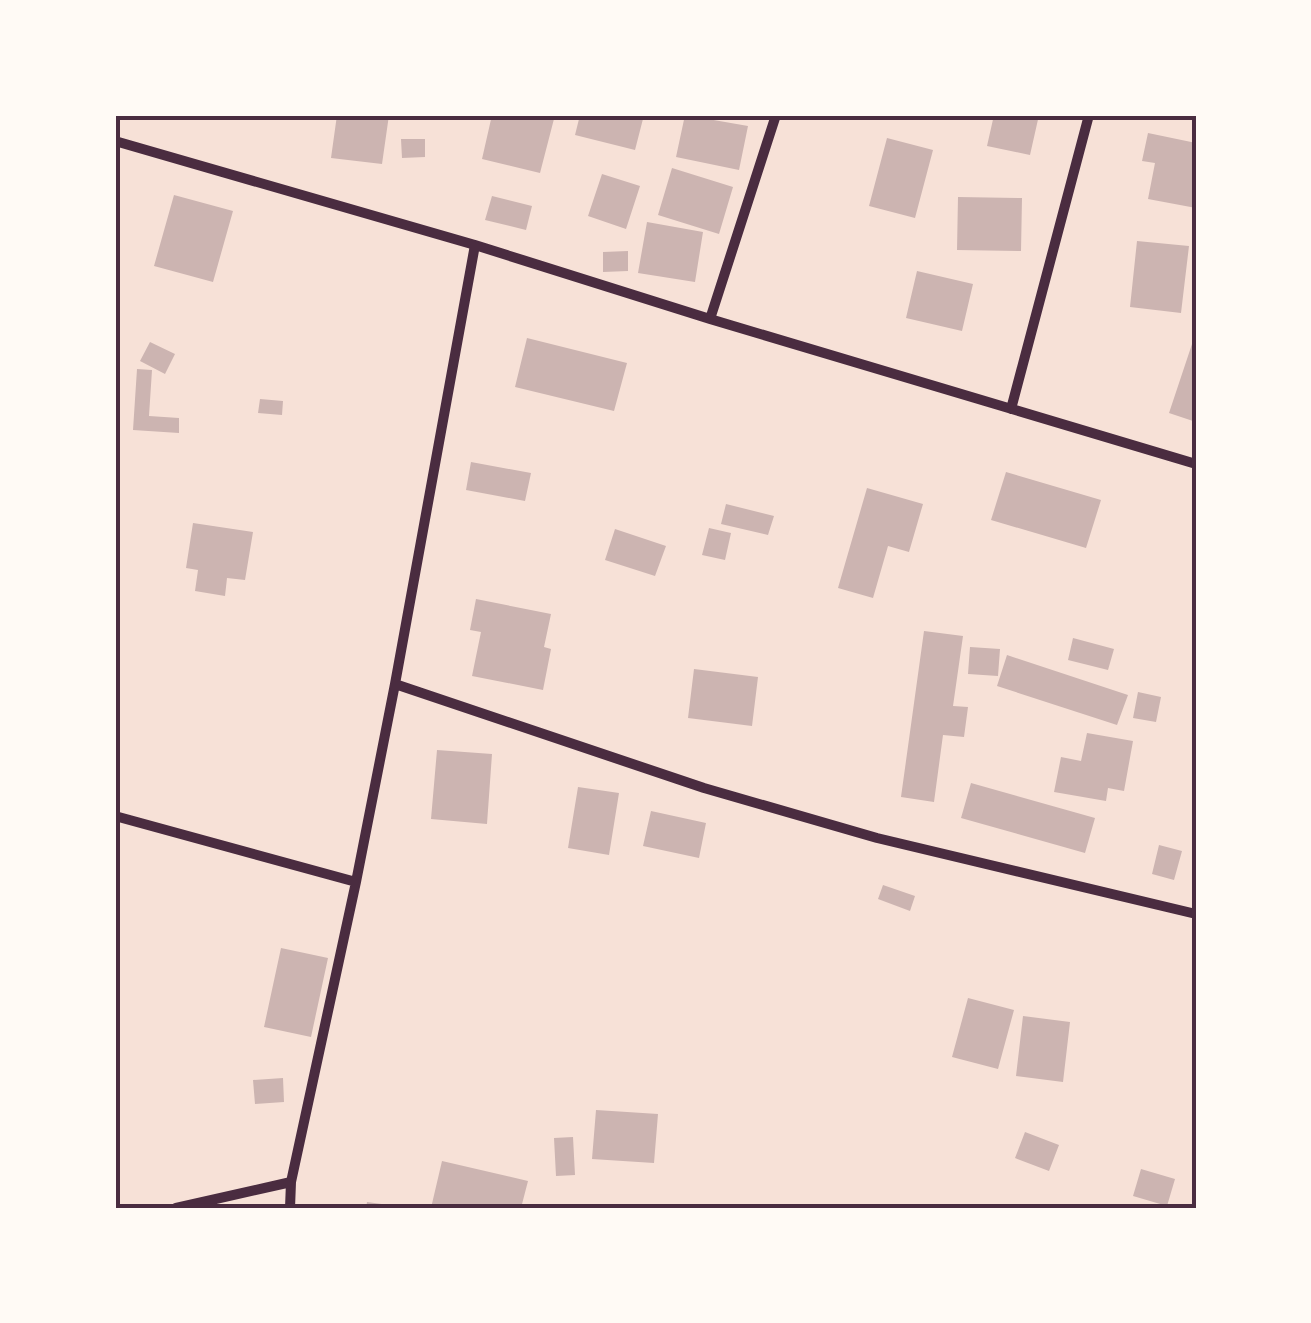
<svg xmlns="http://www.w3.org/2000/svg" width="1311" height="1323" viewBox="0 0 1311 1323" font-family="'Noto Sans',sans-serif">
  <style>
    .building { fill: #ccb4b1 }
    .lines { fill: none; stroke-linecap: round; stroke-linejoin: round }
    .minor { stroke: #4a2c40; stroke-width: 10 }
    .neatline { fill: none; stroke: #4a2c40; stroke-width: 4 }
  </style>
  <rect width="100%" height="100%" fill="#f7e1d7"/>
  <!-- building -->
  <path class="building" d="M337,115H389L382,164L331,158Z
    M492,115H555L540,173L482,159Z
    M580,115H644L635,150L575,135Z
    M685,115L748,126L739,170L676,157Z
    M994,115H1039L1030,155L987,146Z
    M1148,133L1196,143V208L1148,199L1155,163L1142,161Z
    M887,138L933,150L915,218L869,206Z
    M401,139H425V157L402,158Z
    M672,168L733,187L719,234L658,215Z
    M602,174L640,186L626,229L588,216Z
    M174,195L233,211L213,282L154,266Z
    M492,196L532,206L526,230L485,220Z
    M958,197L1022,198L1021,251L957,250Z
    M647,222L703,232L695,282L638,273Z
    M1137,241L1189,246L1181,313L1130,307Z
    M628,251V271L603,272V252Z
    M917,271L973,284L962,331L906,318Z
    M527,338L627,363L614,411L515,387Z
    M150,342L175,354L165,374L140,361Z
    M1192,344L1196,345V422L1169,413Z
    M137,369L152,370L149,416L179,418V433L133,430Z
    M260,399L283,401L282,415L258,413Z
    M471,462L531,473L525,501L466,490Z
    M1006,472L1101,500L1086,548L991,520Z
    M867,488L923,504L909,552L888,546L873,598L838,588Z
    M726,504L774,516L768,535L721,524Z
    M193,523L253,532L245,580L227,578L225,596L195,591L198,570L186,568Z
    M709,528L731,533L725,560L702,555Z
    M615,529L666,546L655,576L605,560Z
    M476,599L551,614L544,647L551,649L543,690L472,676L481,632L470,630Z
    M924,631L963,636L953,706L968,707L964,737L943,735L934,802L901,797Z
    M1073,638L1114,649L1108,670L1068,660Z
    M970,647L1000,649L998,676L968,674Z
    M1007,655L1128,695L1117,725L997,686Z
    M694,669L758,677L752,726L688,718Z
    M1138,692L1161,697L1156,722L1133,718Z
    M1087,733L1133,741L1124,791L1108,788L1106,801L1054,792L1061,757L1081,761Z
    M437,750L492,754L487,824L431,819Z
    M971,783L1095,818L1085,853L961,818Z
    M578,787L619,793L609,855L568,848Z
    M651,811L706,823L699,858L643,846Z
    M1159,845L1182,851L1174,880L1152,874Z
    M883,885L915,896L910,911L878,899Z
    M281,948L328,958L311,1037L264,1027Z
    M968,998L1014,1010L998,1069L952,1057Z
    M1023,1016L1070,1022L1063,1082L1016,1076Z
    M283,1078L284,1102L255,1104L253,1080Z
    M596,1110L658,1114L654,1163L592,1159Z
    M1025,1132L1059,1145L1049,1171L1015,1158Z
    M573,1137L575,1175L556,1176L554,1138Z
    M442,1161L528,1181L521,1208H431Z
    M1141,1169L1175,1179L1167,1206L1133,1196Z
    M367,1202L396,1206V1208H366Z"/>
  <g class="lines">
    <!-- minor -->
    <path class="minor" d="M115,141L475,245L710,319L1196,464
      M710,319L776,115
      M1011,409L1089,115
      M395,684L704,788L877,838L1196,914
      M115,816L356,882
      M176,1208L291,1182
      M290,1208L291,1182L356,882L395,684L475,245"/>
  </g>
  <!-- border -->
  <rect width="1311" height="1323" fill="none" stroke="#fffaf5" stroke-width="235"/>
  <rect x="118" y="118" width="1076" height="1088" class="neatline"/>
</svg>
